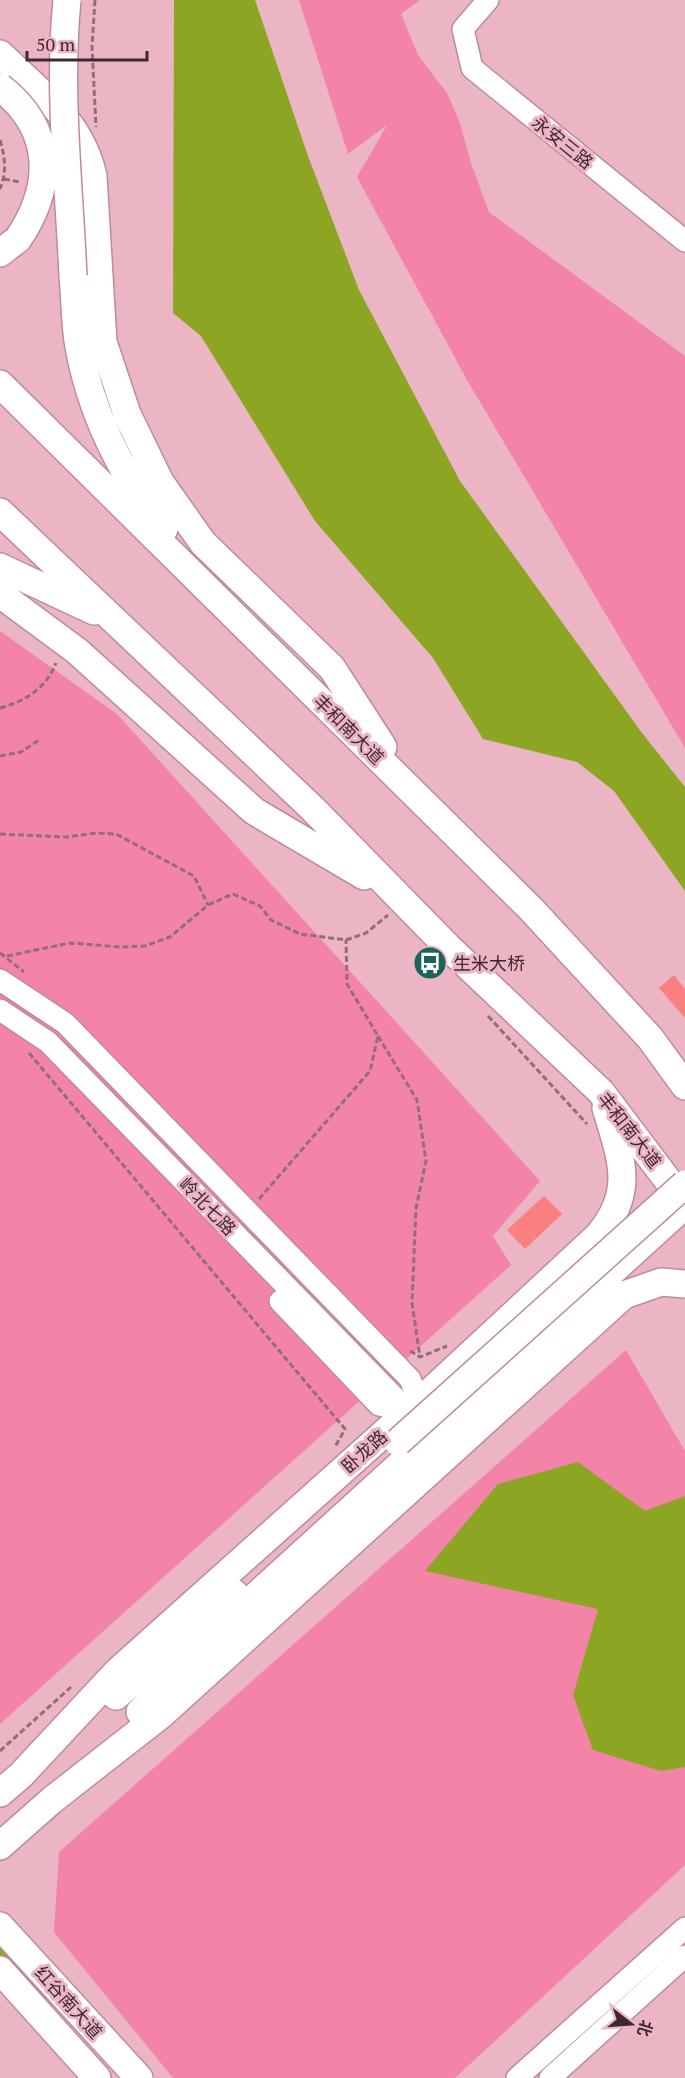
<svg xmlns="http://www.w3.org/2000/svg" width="685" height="2078" viewBox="0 0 685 2078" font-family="'PT Serif','Noto Sans SC',serif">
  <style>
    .green { fill: #f384a7 }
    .water { fill: #8ca624 }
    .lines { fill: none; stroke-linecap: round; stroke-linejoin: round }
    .river { stroke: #8ca624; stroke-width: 28 }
    .building { fill: #fa7f81 }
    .minor-casing { stroke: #bf8b9a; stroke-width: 24 }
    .major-casing { stroke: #bf8b9a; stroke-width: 30 }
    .path { stroke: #936e79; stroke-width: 3; stroke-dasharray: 6 3; stroke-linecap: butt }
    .minor { stroke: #fff; stroke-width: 21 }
    .major { stroke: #fff; stroke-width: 27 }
    .major-bridge-casing { stroke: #bf8b9a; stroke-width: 30; stroke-linecap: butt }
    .major-bridge { stroke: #fff; stroke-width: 27 }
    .labels { text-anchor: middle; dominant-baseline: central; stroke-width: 6; stroke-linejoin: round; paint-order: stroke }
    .street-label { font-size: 18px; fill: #3e292f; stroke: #ebb5c4 }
    .poi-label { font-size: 18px; fill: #3e292f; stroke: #ebb5c4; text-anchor: start }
  </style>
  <rect width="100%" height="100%" fill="#ebb5c4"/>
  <!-- green -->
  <path class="green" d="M299,0H420L401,14L418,55L447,93L460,123L471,163L489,212L685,356V748L467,380L357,177L387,125L348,154Z
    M0,631L117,714L540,1181L493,1236L511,1265L0,1724Z
    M626,1350L685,1451V1865L455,2078H173L54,1932L59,1852Z"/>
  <!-- water -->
  <path class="water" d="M174,0H255L308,156L359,290L460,481L642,733L685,787V891L614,791L577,762L483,739L433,658L315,521L201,336L173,313Z
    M578,1462L645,1511L685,1496V1767L661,1771L593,1750L573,1695L598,1609L425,1571L498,1484Z"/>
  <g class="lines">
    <!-- river -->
    <path class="river" d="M0,1951L33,1989"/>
  </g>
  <!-- building -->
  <path class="building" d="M674,975L685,989V1018L659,988Z
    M544,1196L562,1214L525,1249L507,1230Z"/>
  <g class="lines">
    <defs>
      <path id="minor" d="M488,0L463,29L472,68L685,241
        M0,980L65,1023L410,1379L419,1402
        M0,1010L48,1042L408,1411
        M280,1301L379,1405L408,1411
        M517,2078L685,1928
        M550,2078L685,1956"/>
      <path id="major" d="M0,54C39,92 81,121 93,176L103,342L127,414L160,482L203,543L332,668L383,747
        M0,253L18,239
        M73,276C75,297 75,320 78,341C89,409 121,475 164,529
        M0,384L531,909L650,1038L685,1086
        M0,512L313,809L448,947L601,1092L685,1203
        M0,567L94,611
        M0,594L77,651L254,811L364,876
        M116,1696L234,1593
        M140,1712L247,1604L685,1205
        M0,1793L21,1775L118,1671L419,1402L598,1236C636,1191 621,1159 606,1108
        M0,1846L52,1800L162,1714L624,1295L661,1282L685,1284
        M0,1926L139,2078
        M0,1970L97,2078"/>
    </defs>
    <!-- minor casing -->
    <use href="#minor" class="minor-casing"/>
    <!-- major casing -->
    <use href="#major" class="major-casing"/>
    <!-- path -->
    <path class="path" d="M95,0L92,47L96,127
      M0,140C5,157 7,172 0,189
      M4,179L20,182
      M0,708C26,701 46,688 56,663
      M0,756L21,752L39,740
      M0,834L67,837L96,833L116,834L194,876L208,905
      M0,953L24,972
      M7,956L70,943L120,947L145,946L170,937L208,905L233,894L260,906L271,920L300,934L346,940L366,933L388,915
      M488,1016L587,1124
      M378,1036L417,1100L426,1161L416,1208L412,1303L420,1357
      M29,1053L345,1429L335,1447
      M259,1199L370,1071L378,1036L347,984L346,940
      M410,1351L420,1357L447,1346
      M0,1751L71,1687"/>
    <!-- minor -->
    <use href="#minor" class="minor"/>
    <!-- major -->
    <use href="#major" class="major"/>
    <defs>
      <path id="major-bridge" d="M67,0C58,91 69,185 73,276
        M0,87C54,129 54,186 18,239
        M398,1442L685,1184"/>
    </defs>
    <!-- major-bridge casing -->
    <use href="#major-bridge" class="major-bridge-casing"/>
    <!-- major-bridge -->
    <use href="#major-bridge" class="major-bridge"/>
  </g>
  <!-- icons -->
  <defs>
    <symbol id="bus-disc" viewBox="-11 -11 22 22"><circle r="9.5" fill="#1c6459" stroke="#ebb5c4"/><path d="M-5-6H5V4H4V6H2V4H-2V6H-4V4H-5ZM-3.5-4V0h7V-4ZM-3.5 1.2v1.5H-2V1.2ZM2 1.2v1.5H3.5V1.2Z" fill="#fff"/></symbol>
  </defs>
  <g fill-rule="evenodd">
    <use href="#bus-disc" x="411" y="944" width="38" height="38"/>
  </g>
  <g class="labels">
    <!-- street labels -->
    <g class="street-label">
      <text transform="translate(563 142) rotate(39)">永安三路</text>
      <text transform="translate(349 729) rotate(45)">丰和南大道</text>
      <text transform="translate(630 1130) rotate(52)">丰和南大道</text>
      <text transform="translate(208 1206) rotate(46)">岭北七路</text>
      <text transform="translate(364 1451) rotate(-42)">卧龙路</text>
      <text transform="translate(69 2002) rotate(48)">红谷南大道</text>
    </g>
    <!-- poi labels -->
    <g class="poi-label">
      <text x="453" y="963">生米大桥</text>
    </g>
  </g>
  <!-- north arrow -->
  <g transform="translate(631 2024) rotate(107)" stroke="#ebb5c4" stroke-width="4.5" paint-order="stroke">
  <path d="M0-4.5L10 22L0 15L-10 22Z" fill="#3e292f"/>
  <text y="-9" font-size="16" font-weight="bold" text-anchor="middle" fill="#3e292f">北</text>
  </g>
  <!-- scale -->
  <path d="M27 51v9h120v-9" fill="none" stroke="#3e292f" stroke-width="3"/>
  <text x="36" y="51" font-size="18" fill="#3e292f" stroke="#ebb5c4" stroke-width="4.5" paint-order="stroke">50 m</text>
</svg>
